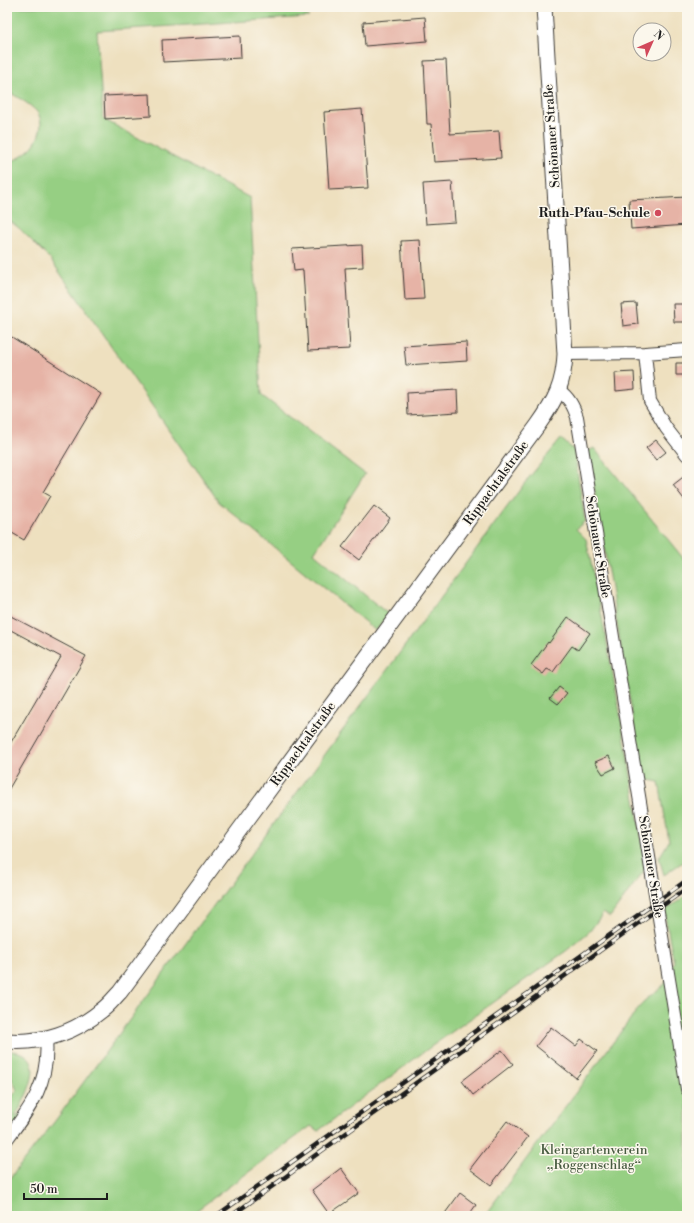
<svg xmlns="http://www.w3.org/2000/svg" width="694" height="1223" viewBox="0 0 694 1223" font-family="'Libre Bodoni',serif">
  <style>
    .green { fill: #96cf83; stroke: #597650 }
    .building { fill: #e6b3a6 }
    .lines { fill: none; stroke-linecap: round; stroke-linejoin: round }
    .minor-casing { stroke: #3c3934; stroke-width: 14 }
    .major-casing { stroke: #3c3934; stroke-width: 17 }
    .minor { stroke: #fff; stroke-width: 12 }
    .major { stroke: #fff; stroke-width: 15 }
    .rail-casing { stroke: #1c1c1c; stroke-width: 4.5 }
    .rail { stroke: #fbf7ec; stroke-width: 3; stroke-dasharray: 9; stroke-linecap: butt }
    .poi-dot { fill: #d1495b; stroke: #fbf7ec; stroke-width: 1.5 }
    .labels { text-anchor: middle; dominant-baseline: central; stroke-width: 3; stroke-linejoin: round; paint-order: stroke }
    .street-label { font-size: 13px; fill: #1c1c1c; stroke: #fbf7ec }
    .poi-label { font-size: 13px; font-weight: bold; fill: #1c1c1c; stroke: #fbf7ec; text-anchor: end }
    .park-label { font-size: 13px; fill: #475b40; stroke: #fbf7ec }
  </style>
  <rect width="100%" height="100%" fill="#fbf7ec"/>
  <filter id="ink" filterUnits="userSpaceOnUse"><feTurbulence type="fractalNoise" baseFrequency=".025" numOctaves="2"/><feDisplacementMap in="SourceGraphic" scale="8" xChannelSelector="R" yChannelSelector="G"/><feConvolveMatrix kernelMatrix="1 2 1 2 8 2 1 2 1" color-interpolation-filters="sRGB"/></filter>
  <filter id="wash" filterUnits="userSpaceOnUse"><feTurbulence type="fractalNoise" baseFrequency=".012" numOctaves="4" result="noise"/><feDisplacementMap in="SourceGraphic" scale="16" xChannelSelector="R" yChannelSelector="G"/><feGaussianBlur stdDeviation="0.9" result="paint"/><feColorMatrix in="noise" values="0 0 0 0 0 0 0 0 0 0 0 0 0 0 0 0 0 1.4 0 .05"/><feComposite in="paint" operator="in"/></filter>
  <g filter="url(#wash)">
    <rect width="100%" height="100%" fill="#eee0bf"/>
    <!-- green -->
    <path class="green" d="M7,7H300L309,17L97,31L103,119L250,198L261,395L365,474L314,553L388,614L376,631L219,502L51,260L19,228L7,219V159L15,160C20,156 26,153 30,149C39,141 45,122 37,112C29,103 17,97 7,91Z
      M561,439L574,450L585,521L576,529L586,539C609,648 629,758 646,868L610,917L603,913L590,931L566,951L425,1051L318,1131L311,1126L189,1216H7V1182L55,1121L527,480Z
      M594,448L687,563V859L664,875L659,858L669,841L659,782L643,779L588,451Z
      M687,895V1216H484L643,1002L665,984L674,962L664,911Z
      M7,1051C52,1050 27,1096 15,1117L27,1112L7,1132V1103L17,1090L8,1071L7,1070Z"/>
    <g id="blocks">
      <!-- building -->
      <path class="building" d="M425,17L427,41L365,46L363,22Z
        M240,36L241,58L163,62L162,40Z
        M446,60L450,134L499,131L501,158L434,162L431,124H427L424,61Z
        M150,94L151,116L105,119L104,96Z
        M362,109L368,188L329,190L324,112Z
        M452,182L455,222L426,224L423,184Z
        M687,197V225L631,229L629,200Z
        M420,240L424,299L405,300L401,241Z
        M362,245L363,267L345,268L350,349L308,351L303,270L294,271L292,249Z
        M636,303L638,324L623,326L621,304Z
        M673,304H687V322H674Z
        M7,334L101,394L43,492L50,496L24,540L7,530Z
        M466,342L467,361L406,365L404,346Z
        M676,363H687V375H676Z
        M634,372L635,389L616,391L615,373Z
        M457,390L458,412L408,415L407,393Z
        M656,440L666,452L656,460L646,448Z
        M687,474V503L673,485Z
        M374,506L390,518L359,560L342,547Z
        M7,614L86,656L7,792V749L61,657L7,628Z
        M568,617L590,633L578,650L572,646L553,672L547,669L543,674L531,665L548,642L549,643Z
        M559,687L567,693L558,704L550,698Z
        M609,756L615,768L603,774L595,762Z
        M551,1027L576,1046L581,1039L597,1051L576,1078L536,1046Z
        M502,1050L513,1064L473,1095L462,1081Z
        M507,1121L528,1137L491,1185L470,1169Z
        M341,1168L359,1193L329,1214L312,1190Z
        M460,1193L476,1205L468,1216H443Z"/>
    </g>
  </g>
  <g filter="url(#ink)">
    <use href="#blocks" fill-opacity="0" stroke="#3c3934" stroke-width="1"/>
    <g class="lines">
      <defs>
        <path id="minor" d="M645,353L650,401L666,428L687,455
          M565,354L645,353L687,350
          M559,390C569,398 573,405 577,417L687,1089
          M7,1139C31,1107 50,1082 46,1039"/>
        <path id="major" d="M7,1041C42,1044 76,1032 102,1010C109,1005 114,998 120,992L538,425C555,401 564,384 565,354L544,7"/>
      </defs>
      <!-- minor casing -->
      <use href="#minor" class="minor-casing"/>
      <!-- major casing -->
      <use href="#major" class="major-casing"/>
      <!-- minor -->
      <use href="#minor" class="minor"/>
      <!-- major -->
      <use href="#major" class="major"/>
      <defs>
        <path id="rail" d="M216,1216L687,880
          M231,1216L687,888"/>
      </defs>
      <!-- rail casing -->
      <use href="#rail" class="rail-casing"/>
      <!-- rail -->
      <use href="#rail" class="rail"/>
    </g>
  </g>
  <!-- markers -->
  <circle class="poi-dot" cx="658" cy="213" r="4"/>
  <g class="labels">
    <!-- street labels -->
    <g class="street-label">
      <text transform="translate(552 136) rotate(-94)">Schönauer Straße</text>
      <text transform="translate(496 483) rotate(-54)">Rippachtalstraße</text>
      <text transform="translate(598 547) rotate(81)">Schönauer Straße</text>
      <text transform="translate(303 744) rotate(-54)">Rippachtalstraße</text>
      <text transform="translate(651 867) rotate(81)">Schönauer Straße</text>
    </g>
    <!-- poi labels -->
    <g class="poi-label">
      <text x="650" y="213">Ruth-Pfau-Schule</text>
    </g>
    <!-- park labels -->
    <g class="park-label">
      <text x="594" y="1150">Kleingartenverein<tspan x="594" dy="15">„Roggenschlag“</tspan></text>
    </g>
  </g>
  <!-- margin -->
  <rect width="694" height="1223" fill="none" stroke="#fbf7ec" stroke-width="24"/>
  <!-- north arrow -->
  <g transform="translate(652 42) rotate(45)"><circle r="19" fill="#fbf7ec" stroke="#a29f99"/>
  <path d="M0-3L7 15L0 10L-7 15Z" fill="#d1495b"/>
  <text y="-6" font-size="11" font-weight="bold" text-anchor="middle" fill="#1c1c1c">N</text>
  </g>
  <!-- scale -->
  <path d="M24 1193v6h83v-6" fill="none" stroke="#1c1c1c" stroke-width="2"/>
  <text x="30" y="1193" font-size="12" fill="#1c1c1c" stroke="#fbf7ec" stroke-width="3" paint-order="stroke">50 m</text>
</svg>
